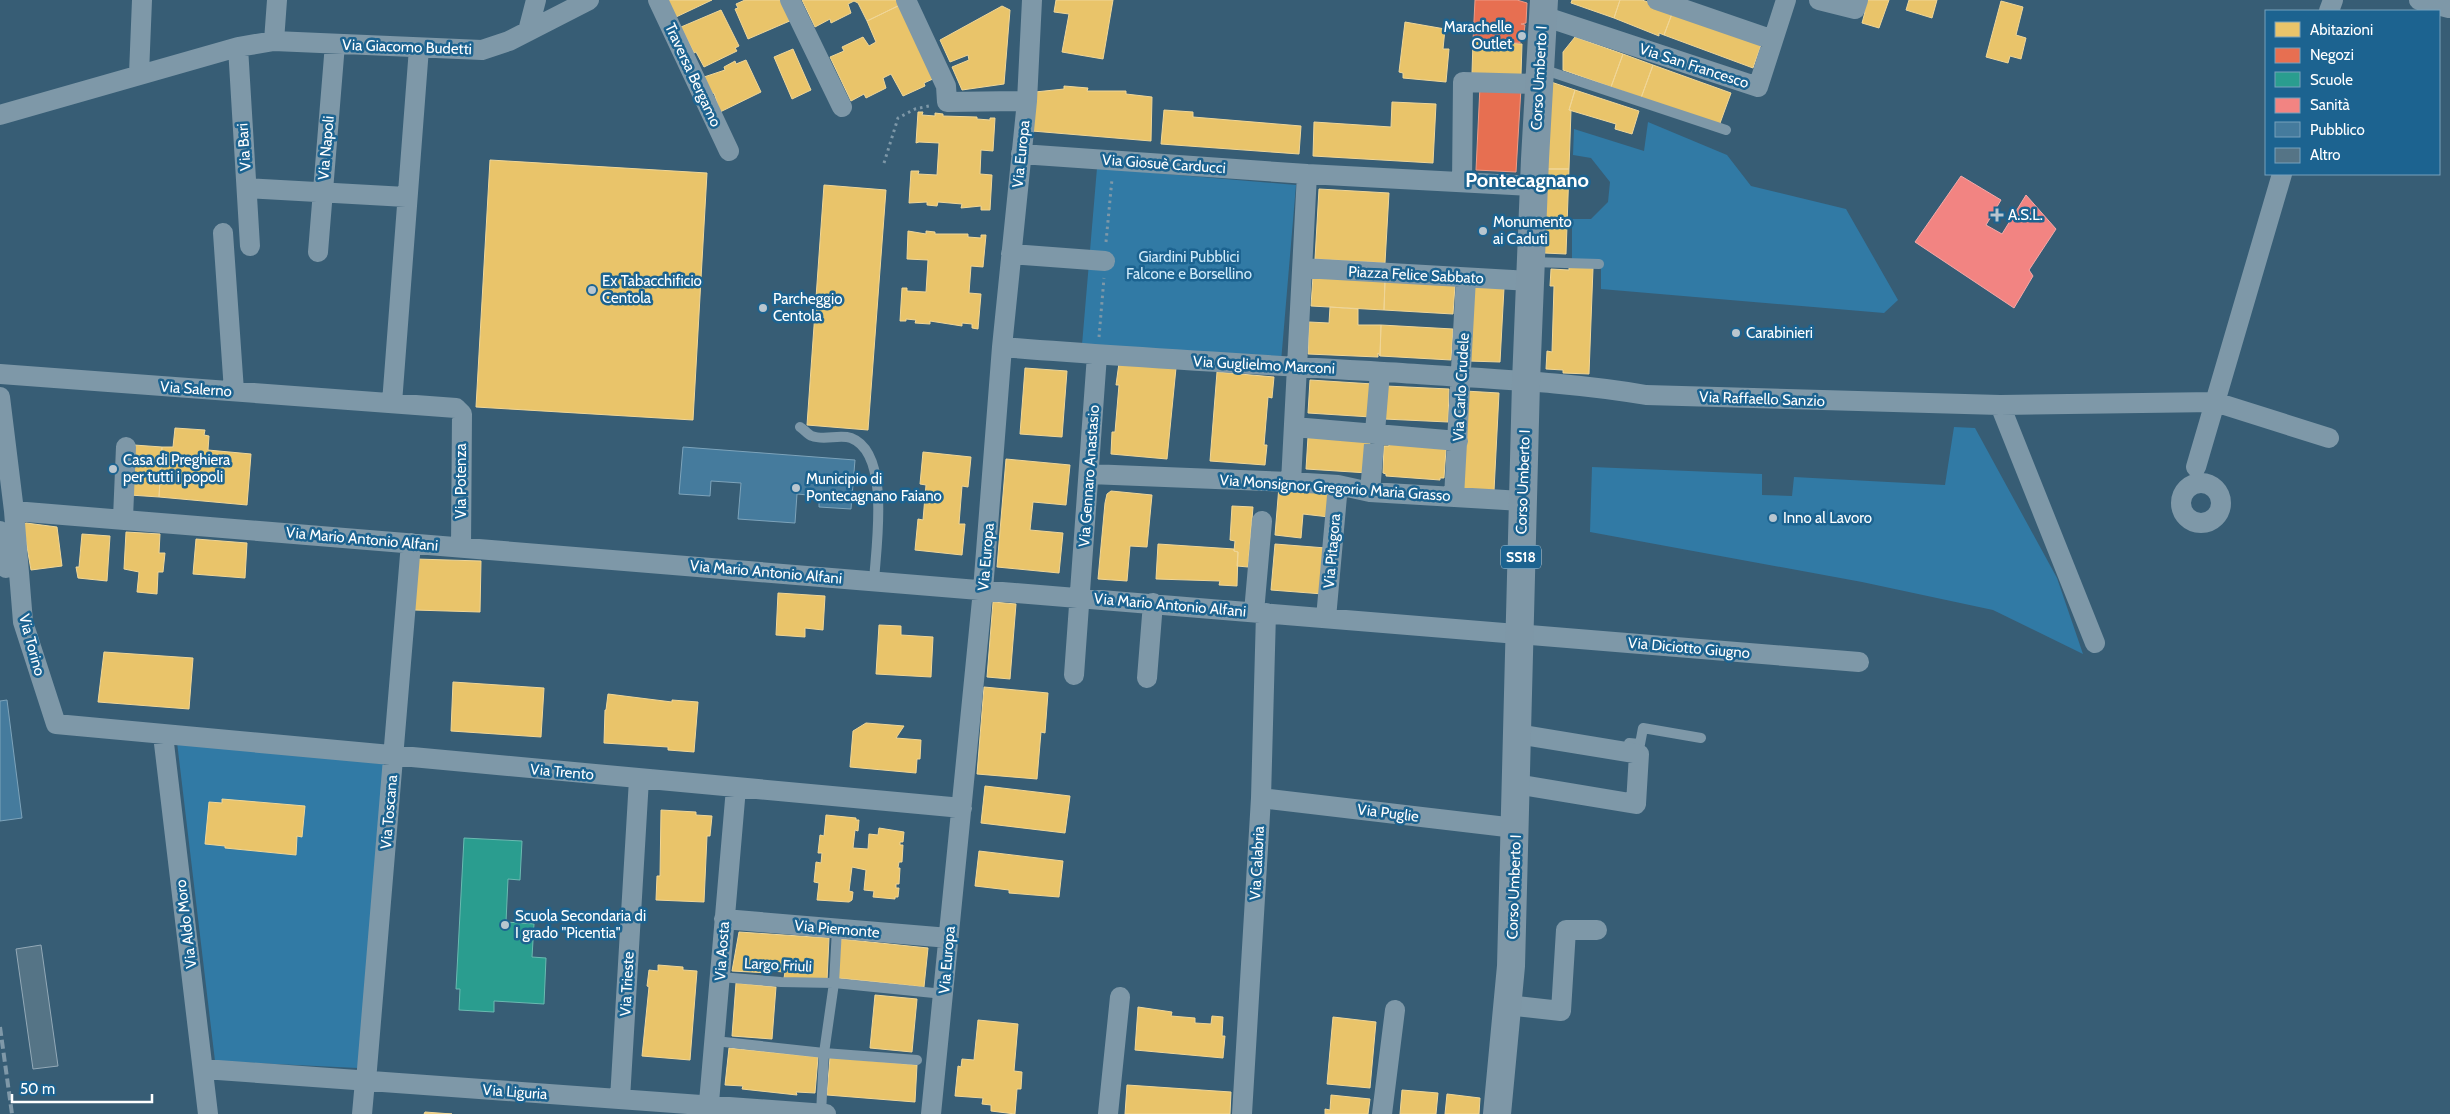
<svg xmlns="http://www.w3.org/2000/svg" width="2450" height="1114" viewBox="0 0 2450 1114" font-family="Cabin,sans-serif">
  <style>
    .green { fill: #317aa5 }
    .homes { fill: #e9c46a; stroke: #f0d697 }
    .shops { fill: #e76f51; stroke: #ee9a85 }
    .schools { fill: #2a9d8f; stroke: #6abab1 }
    .health { fill: #f28482; stroke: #f6a9a8 }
    .public { fill: #457b9d; stroke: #7da3ba }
    .building { fill: #557486; stroke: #93a9b7 }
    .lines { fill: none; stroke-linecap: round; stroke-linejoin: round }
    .path { stroke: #7e98a8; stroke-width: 3; stroke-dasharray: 2.5 4; stroke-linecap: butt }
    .lane { stroke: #7e98a8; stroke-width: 10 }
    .street { stroke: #7e98a8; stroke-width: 20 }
    .primary { stroke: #7e97a7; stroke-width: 28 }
    .rail { stroke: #7f98a8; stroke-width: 4; stroke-dasharray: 9 4; stroke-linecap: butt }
    .poi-dot { fill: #b9c6cf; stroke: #1c6390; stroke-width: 2 }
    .labels { text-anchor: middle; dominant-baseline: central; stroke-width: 5; stroke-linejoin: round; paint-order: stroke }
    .shield { fill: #1c6390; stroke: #bbd0de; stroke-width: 1 }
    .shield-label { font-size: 14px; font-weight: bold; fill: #fff }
    .poi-label { font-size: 15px; fill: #fff; stroke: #1c6390; text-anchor: start }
    .street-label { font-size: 15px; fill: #fff; stroke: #1c6390 }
    .park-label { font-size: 15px; fill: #d1ebfa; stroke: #1c6390 }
    .district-label { font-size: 20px; font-weight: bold; fill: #fff; stroke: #1c6390 }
  </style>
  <rect width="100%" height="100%" fill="#375d75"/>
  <!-- green -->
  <path class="green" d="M1648,122L1727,155L1751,186L1846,209L1898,300L1884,313L1601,289V267L1572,266V219H1591L1608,202L1610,182L1591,158L1573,155L1574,129L1644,151Z
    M1097,168L1296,185L1281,362L1082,345Z
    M1954,427L1975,428L2057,578L2083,654L1993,610L1862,582L1590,532L1592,467L1762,474V495L1792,496L1794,477L1945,485Z
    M177,742L384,764L358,1068L215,1061Z"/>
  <!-- homes -->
  <path class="homes" d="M667,0H712L676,17Z
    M745,0H783L792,20L748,39L735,9L738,8L736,4Z
    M802,0H900L902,4L867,21L858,3L854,1L848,4L851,13L831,23L830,19L815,27Z
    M1056,0H1113L1103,59L1062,52L1069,14L1054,12Z
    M1572,0H1620L1614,18L1571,3Z
    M1620,0H1642L1673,11L1664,35L1659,33V36L1614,18Z
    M1864,0H1889L1879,28L1862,23L1865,12L1861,11Z
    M1909,0H1937L1932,18L1906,10Z
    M2001,1L2023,7L2016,35L2026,38L2021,59L2010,56L2008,63L1986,57Z
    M902,4L935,78L924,83L925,86L903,96L891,74L883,78L886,88L866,98L864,94L851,101L830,57L844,51L842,47L863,37L869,46L876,42L867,21Z
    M1002,6L1010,10L1004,84L962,90L952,67L969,60L968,55L950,62L940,40Z
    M721,10L739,46L735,48L737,51L704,67L696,52L694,53L681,27Z
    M1673,11L1762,42L1753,68L1664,35Z
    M1405,22L1445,29L1443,49H1449L1446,82L1403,78V73L1399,72Z
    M1575,37L1623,54L1611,87L1563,70V52Z
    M1473,41L1522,44L1521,75L1472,73Z
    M793,49L811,90L792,99L774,57Z
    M1623,54L1653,65L1641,98L1611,87Z
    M746,60L761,92L720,112L714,93L712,94L704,77L725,70L724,67L735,61L736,64Z
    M1653,65L1731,93L1719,126L1641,98Z
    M1551,82L1575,90L1569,110H1571L1569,169H1547Z
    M1064,86L1088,88L1087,91H1126V94L1152,97L1151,141L1032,131L1035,92L1064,89Z
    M1575,90L1639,111L1632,134L1615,129L1616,124L1569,110Z
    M1392,102L1436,104L1433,163L1313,156L1314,122L1391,127Z
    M1164,110L1193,112V117L1301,126L1299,154L1161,144Z
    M918,112H923L922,115L935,116V113L943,114V116L977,117V119L990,120V118H995L993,151L981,150L980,174L992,175L990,210H981V206L961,208L962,204L938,202L937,206L927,205V202L909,203L911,171H919L918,174L937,175L939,143L919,142L916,143Z
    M490,160L707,173L693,420L476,407Z
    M1547,169H1569L1566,254L1544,253Z
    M824,185L886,190L868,430L807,425Z
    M1319,189L1389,193L1385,263L1315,259Z
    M908,231L926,234V231L935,232V234H968V237L981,238V235H986L983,267L971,266L969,293L981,294L978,329L972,328V324L962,323V326L930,321V324L915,323L916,320L906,319V321H900L902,288H907V291L926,292L928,260L907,259Z
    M1569,267L1593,268L1589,374L1563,373V370L1546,369L1547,351L1552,352L1554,286H1550L1551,269L1569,270Z
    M1313,276L1385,280L1384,310L1311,306Z
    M1385,280L1455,285L1453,314L1384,310Z
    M1472,286L1504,288L1500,362L1468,361Z
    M1330,307L1358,309V325H1381L1380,356L1378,353V357L1308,354L1309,322L1329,323Z
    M1381,325L1453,329L1451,360L1380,356Z
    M1119,363L1176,368L1167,459L1111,454L1112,432H1115L1119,385H1116Z
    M1025,368L1067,371L1062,437L1020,434Z
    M1217,372L1274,377L1272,398L1268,397L1264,445H1267L1265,465L1210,461Z
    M1310,380L1373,384L1371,417L1308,413Z
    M1386,386L1449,389L1448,422L1384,419Z
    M1465,391L1499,393L1494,491L1460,489Z
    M175,428L205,430L204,435L209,436L208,450L251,454L247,505L159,497L162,447H173Z
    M1308,437L1370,441L1368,473L1306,469Z
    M1389,444L1446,449L1444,478H1440V480L1386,476V474L1383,473L1384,446H1389Z
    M134,445L162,447L159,497L130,495Z
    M923,452L971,457L968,487L962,486L959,524H965L962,555L915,550L918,519L923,520L926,485L920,484Z
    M1006,459L1070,465L1066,505L1033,502L1030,530L1063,533L1059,573L997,567Z
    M1279,486L1332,491L1329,517L1303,514L1301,538L1275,535Z
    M1111,491L1152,495L1147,547L1130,546L1127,581L1098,579L1105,503L1107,494Z
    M1232,506L1253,507L1248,567L1237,566L1238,552L1234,551L1235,541L1230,540Z
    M26,523L57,527L62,566L31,570L23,524Z
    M126,532L160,534L159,553H165L163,572H158L157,594L137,592L139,572L124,569Z
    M82,534L110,536L107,581L78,578L76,567H79Z
    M196,539L247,543L245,578L193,574Z
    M1158,544L1234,549V551L1238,552L1237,586L1219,585L1220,581L1156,579Z
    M1275,544L1326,548L1323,594L1271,590Z
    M416,559L481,561L480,612L414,610Z
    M778,593L825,596L823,630L805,628V637L776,635Z
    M993,602L1016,604L1010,679L987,677Z
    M879,625L901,626V635L933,637L931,677L876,674Z
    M104,652L193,658L189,709L98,702Z
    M453,682L544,688L541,737L451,731Z
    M984,687L1048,693L1045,733L1041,732L1037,779L977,774Z
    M608,694L672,702V700L698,702L694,752L668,750V747L604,743L605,710H606Z
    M866,723L904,726L896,738L921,740L920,759H917L916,773L850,767L853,731Z
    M985,786L1070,796L1065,833L981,823Z
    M222,799L305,806L302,837L297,836L296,855L225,848V846L205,844L209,802L222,803Z
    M661,810L696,812V815L712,816L710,836H707L704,902L656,900L657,876H660Z
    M826,815L856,818V820H859L858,831L855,830L853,848L868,849L869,834L878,835L879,828L904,832L903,842H900V845H903L902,862H899L898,868H900L899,884H896V888H899L898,897H895V899L873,897L874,891L864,890L866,870L852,867L849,891L853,892L852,900L849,902L817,900L819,883L814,882L816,862L821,863L822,853H818L820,835L824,836Z
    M979,851L1063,861L1059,897L1009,893V890L975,886Z
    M739,932L829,938L827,981L784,978L785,972L770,971V973L732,971Z
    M841,939L928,948L924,987L837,978Z
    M658,965L683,967V970L697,971L690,1060L642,1056L649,987L647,986L649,970L658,971Z
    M736,983L776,987L772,1039L732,1036Z
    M875,995L917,999L912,1052L870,1048Z
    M1138,1007L1172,1012L1171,1016L1195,1018V1023L1211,1024L1212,1016L1223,1017L1222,1036H1225L1223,1058L1135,1050Z
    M1333,1017L1376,1022L1370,1088L1327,1084Z
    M978,1020L1018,1024L1014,1071L1022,1072L1021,1089H1017L1015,1114L991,1111V1105L982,1104L983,1098L955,1096L958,1066L961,1067L962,1059L974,1060Z
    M729,1048L818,1057L815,1093L796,1092L797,1095L742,1089L743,1086L725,1085Z
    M830,1057L917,1065L915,1102L827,1095Z
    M1127,1085L1231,1092L1230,1114H1125Z
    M1402,1090L1438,1093L1436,1114H1400Z
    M1447,1094L1480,1098L1479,1114H1445Z
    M1331,1095L1370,1099L1368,1114H1325V1109L1330,1110Z
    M425,1112L452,1114H424Z"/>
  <!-- shops -->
  <path class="shops" d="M1475,0H1517L1527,3L1526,23L1521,24L1525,25L1523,41L1520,40V43L1473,41Z
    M1480,86L1521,88L1516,172L1476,170Z"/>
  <!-- schools -->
  <path class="schools" d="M464,838L522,841L520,880L508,879L506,922L534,924L532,957L546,958L544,1004L494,1001V1012L459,1010L460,989H456Z"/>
  <!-- health -->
  <path class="health" d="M1961,176L2001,200L1986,225L2002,234L2026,195L2056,229L2029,270L2033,276L2014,308L1915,242Z"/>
  <!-- public -->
  <path class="public" d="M683,447L855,460L851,509L819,507V496L797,494L795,523L738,519L741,483L711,481L710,496L679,494Z
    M7,700L22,818L0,821V701Z"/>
  <!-- building -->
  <path class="building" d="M41,945L58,1066L33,1069L16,949Z"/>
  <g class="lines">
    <!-- path -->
    <path class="path" d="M884,163L898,118L915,109L929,106
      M1106,242L1112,179
      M1099,337L1104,278"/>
    <!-- lane -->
    <path class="lane" d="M1542,69L1726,130
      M1532,262L1599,264
      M800,427C804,429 808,435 812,436C824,441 839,434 851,438C891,453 876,546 874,581
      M1629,743L1640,744L1643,728L1701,738
      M720,977L781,982L834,983L944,994
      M715,1041L824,1053L917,1060
      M821,1114L824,1053L834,983L837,929"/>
    <!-- street -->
    <path class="street" d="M658,0L729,151
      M790,0L842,107
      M906,0L946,86L947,102L1027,101
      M1657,0L1773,40
      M1819,0L1855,9L1858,0
      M2419,0L2449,8
      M2329,11L2333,0
      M1543,16L1758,87L1786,0
      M528,31L536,0
      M274,41L277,0
      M238,47L250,246
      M139,74L142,0
      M0,115L238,47L274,41L482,50L509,41L589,0
      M1021,154L1307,174
      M1462,183L1463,82L1539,84
      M247,188L406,197
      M223,233L234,391
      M318,252L335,44
      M1011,254L1105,261
      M1303,268L1529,281
      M1002,347C1135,358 1268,365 1402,373C1483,379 1565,381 1646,395L2000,405L2095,643
      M0,374L456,408L462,414L461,547
      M0,397L14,511L23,622L56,724L962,808
      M392,403L419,48
      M2000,405L2215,402L2329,438
      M1294,427L1458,441
      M2196,467L2282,174
      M1089,474L1291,482L1338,485L1370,492L1522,501
      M1291,482L1307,174L1533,186
      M2181 503a20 20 0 1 1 40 0a20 20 0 1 1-40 0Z
      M1370,492L1380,372
      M1454,497L1466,278
      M14,511L1859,662
      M123,518L126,447
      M0,531L6,568
      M1254,612L1262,521
      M1326,618L1338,485
      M1074,675L1097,355
      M1147,678L1153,603
      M163,735L208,1114
      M1516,784L1636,804L1639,754L1517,734
      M1261,798L1515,828
      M724,919L949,938
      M1507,1005L1561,1011L1566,930H1597
      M204,1069L826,1114
      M366,1081L411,543
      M620,1099L639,779
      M362,1114L365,1081
      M708,1114L736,788
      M931,1114L983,590L1002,347L1027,101L1032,0
      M1108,1114L1120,997
      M1242,1114L1261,798L1266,613
      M1382,1114L1395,1010"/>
    <!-- primary -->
    <path class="primary" d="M1497,1114L1511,966L1526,382L1535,159L1544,0"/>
    <!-- rail -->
    <path class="rail" d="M0,1027L12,1114"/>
  </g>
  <!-- markers -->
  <g class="poi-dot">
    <circle cx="1522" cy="36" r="5"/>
    <path d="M1994.5 207.5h5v5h5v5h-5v5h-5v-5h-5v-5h5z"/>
    <circle cx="1483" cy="231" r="5"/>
    <circle cx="592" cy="290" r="5"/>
    <circle cx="763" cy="308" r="5"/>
    <circle cx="1736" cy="333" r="5"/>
    <circle cx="113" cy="469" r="5"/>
    <circle cx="796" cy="488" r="5"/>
    <circle cx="1773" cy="518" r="5"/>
    <circle cx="505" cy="925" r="5"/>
  </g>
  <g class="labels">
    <!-- shield labels -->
    <rect class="shield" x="1501" y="545.5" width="40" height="23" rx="4"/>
    <g class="shield-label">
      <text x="1521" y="557">SS18</text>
    </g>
    <!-- poi labels -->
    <g class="poi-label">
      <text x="1512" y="27" text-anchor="end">Marachelle<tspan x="1512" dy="17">Outlet</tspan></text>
      <text x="2008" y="215">A.S.L.</text>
      <text x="1493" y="222">Monumento<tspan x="1493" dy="17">ai Caduti</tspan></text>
      <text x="602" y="281">Ex Tabacchificio<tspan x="602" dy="17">Centola</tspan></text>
      <text x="773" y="299">Parcheggio<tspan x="773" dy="17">Centola</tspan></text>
      <text x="1746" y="333">Carabinieri</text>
      <text x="123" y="460">Casa di Preghiera<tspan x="123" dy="17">per tutti i popoli</tspan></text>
      <text x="806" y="479">Municipio di<tspan x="806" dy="17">Pontecagnano Faiano</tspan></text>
      <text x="1783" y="518">Inno al Lavoro</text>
      <text x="515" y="916">Scuola Secondaria di<tspan x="515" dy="17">I grado "Picentia"</tspan></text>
    </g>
    <!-- street labels -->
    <g class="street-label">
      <text transform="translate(407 47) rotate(2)">Via Giacomo Budetti</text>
      <text transform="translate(1694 66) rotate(18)">Via San Francesco</text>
      <text transform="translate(693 75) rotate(65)">Traversa Bergamo</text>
      <text transform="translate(1539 78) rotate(-87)">Corso Umberto I</text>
      <text transform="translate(244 147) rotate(-94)">Via Bari</text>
      <text transform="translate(326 148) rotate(-85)">Via Napoli</text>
      <text transform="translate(1021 154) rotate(-84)">Via Europa</text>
      <text transform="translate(1164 164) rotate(4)">Via Giosuè Carducci</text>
      <text transform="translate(1416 275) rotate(3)">Piazza Felice Sabbato</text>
      <text transform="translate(1264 365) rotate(3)">Via Guglielmo Marconi</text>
      <text transform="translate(1461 387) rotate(-87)">Via Carlo Crudele</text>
      <text transform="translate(196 389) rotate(4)">Via Salerno</text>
      <text transform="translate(1762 399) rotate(2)">Via Raffaello Sanzio</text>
      <text transform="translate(1089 476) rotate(-86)">Via Gennaro Anastasio</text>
      <text transform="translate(461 481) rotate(-90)">Via Potenza</text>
      <text transform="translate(1523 482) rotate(-88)">Corso Umberto I</text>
      <text transform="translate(1335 488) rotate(4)">Via Monsignor Gregorio Maria Grasso</text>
      <text transform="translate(362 539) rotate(5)">Via Mario Antonio Alfani</text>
      <text transform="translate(1332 551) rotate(-85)">Via Pitagora</text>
      <text transform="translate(986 557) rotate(-85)">Via Europa</text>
      <text transform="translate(766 572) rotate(5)">Via Mario Antonio Alfani</text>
      <text transform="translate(1170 605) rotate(5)">Via Mario Antonio Alfani</text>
      <text transform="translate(32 645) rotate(75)">Via Torino</text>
      <text transform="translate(1689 648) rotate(5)">Via Diciotto Giugno</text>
      <text transform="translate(562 772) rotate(5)">Via Trento</text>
      <text transform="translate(389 812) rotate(-85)">Via Toscana</text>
      <text transform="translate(1388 813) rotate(7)">Via Puglie</text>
      <text transform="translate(1257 863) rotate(-87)">Via Calabria</text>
      <text transform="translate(1514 887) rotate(-88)">Corso Umberto I</text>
      <text transform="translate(186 924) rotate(-97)">Via Aldo Moro</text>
      <text transform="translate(837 929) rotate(5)">Via Piemonte</text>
      <text transform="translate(722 951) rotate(-86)">Via Aosta</text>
      <text transform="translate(947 960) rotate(-85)">Via Europa</text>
      <text transform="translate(778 965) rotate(3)">Largo Friuli</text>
      <text transform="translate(627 984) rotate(-87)">Via Trieste</text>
      <text transform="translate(515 1092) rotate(4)">Via Liguria</text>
    </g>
    <!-- park labels -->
    <g class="park-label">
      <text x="1189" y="257">Giardini Pubblici<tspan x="1189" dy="17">Falcone e Borsellino</tspan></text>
    </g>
    <!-- district labels -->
    <g class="district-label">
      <text x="1527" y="180">Pontecagnano</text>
    </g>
  </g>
  <!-- legend -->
  <rect x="2265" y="10" width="175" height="165" fill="#1c6390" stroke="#77a1bc"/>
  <rect x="2275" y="22" width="25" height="15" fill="#e9c46a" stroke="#77a1bc"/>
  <text x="2310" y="35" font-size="15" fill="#ffffff">Abitazioni</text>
  <rect x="2275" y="48" width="25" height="15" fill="#e76f51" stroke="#77a1bc"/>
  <text x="2310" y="60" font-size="15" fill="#ffffff">Negozi</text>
  <rect x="2275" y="72" width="25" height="15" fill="#2a9d8f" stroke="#77a1bc"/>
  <text x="2310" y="85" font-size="15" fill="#ffffff">Scuole</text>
  <rect x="2275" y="98" width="25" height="15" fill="#f28482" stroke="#77a1bc"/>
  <text x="2310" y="110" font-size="15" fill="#ffffff">Sanità</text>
  <rect x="2275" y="122" width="25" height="15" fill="#457b9d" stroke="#77a1bc"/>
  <text x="2310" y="135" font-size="15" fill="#ffffff">Pubblico</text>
  <rect x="2275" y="148" width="25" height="15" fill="#557486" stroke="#77a1bc"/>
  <text x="2310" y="160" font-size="15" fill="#ffffff">Altro</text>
  <!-- scale -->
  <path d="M12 1094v8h140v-8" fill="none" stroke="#ffffff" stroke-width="2.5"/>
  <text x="20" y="1094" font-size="15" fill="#ffffff" stroke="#1c6390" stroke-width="4" paint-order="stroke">50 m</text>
</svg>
